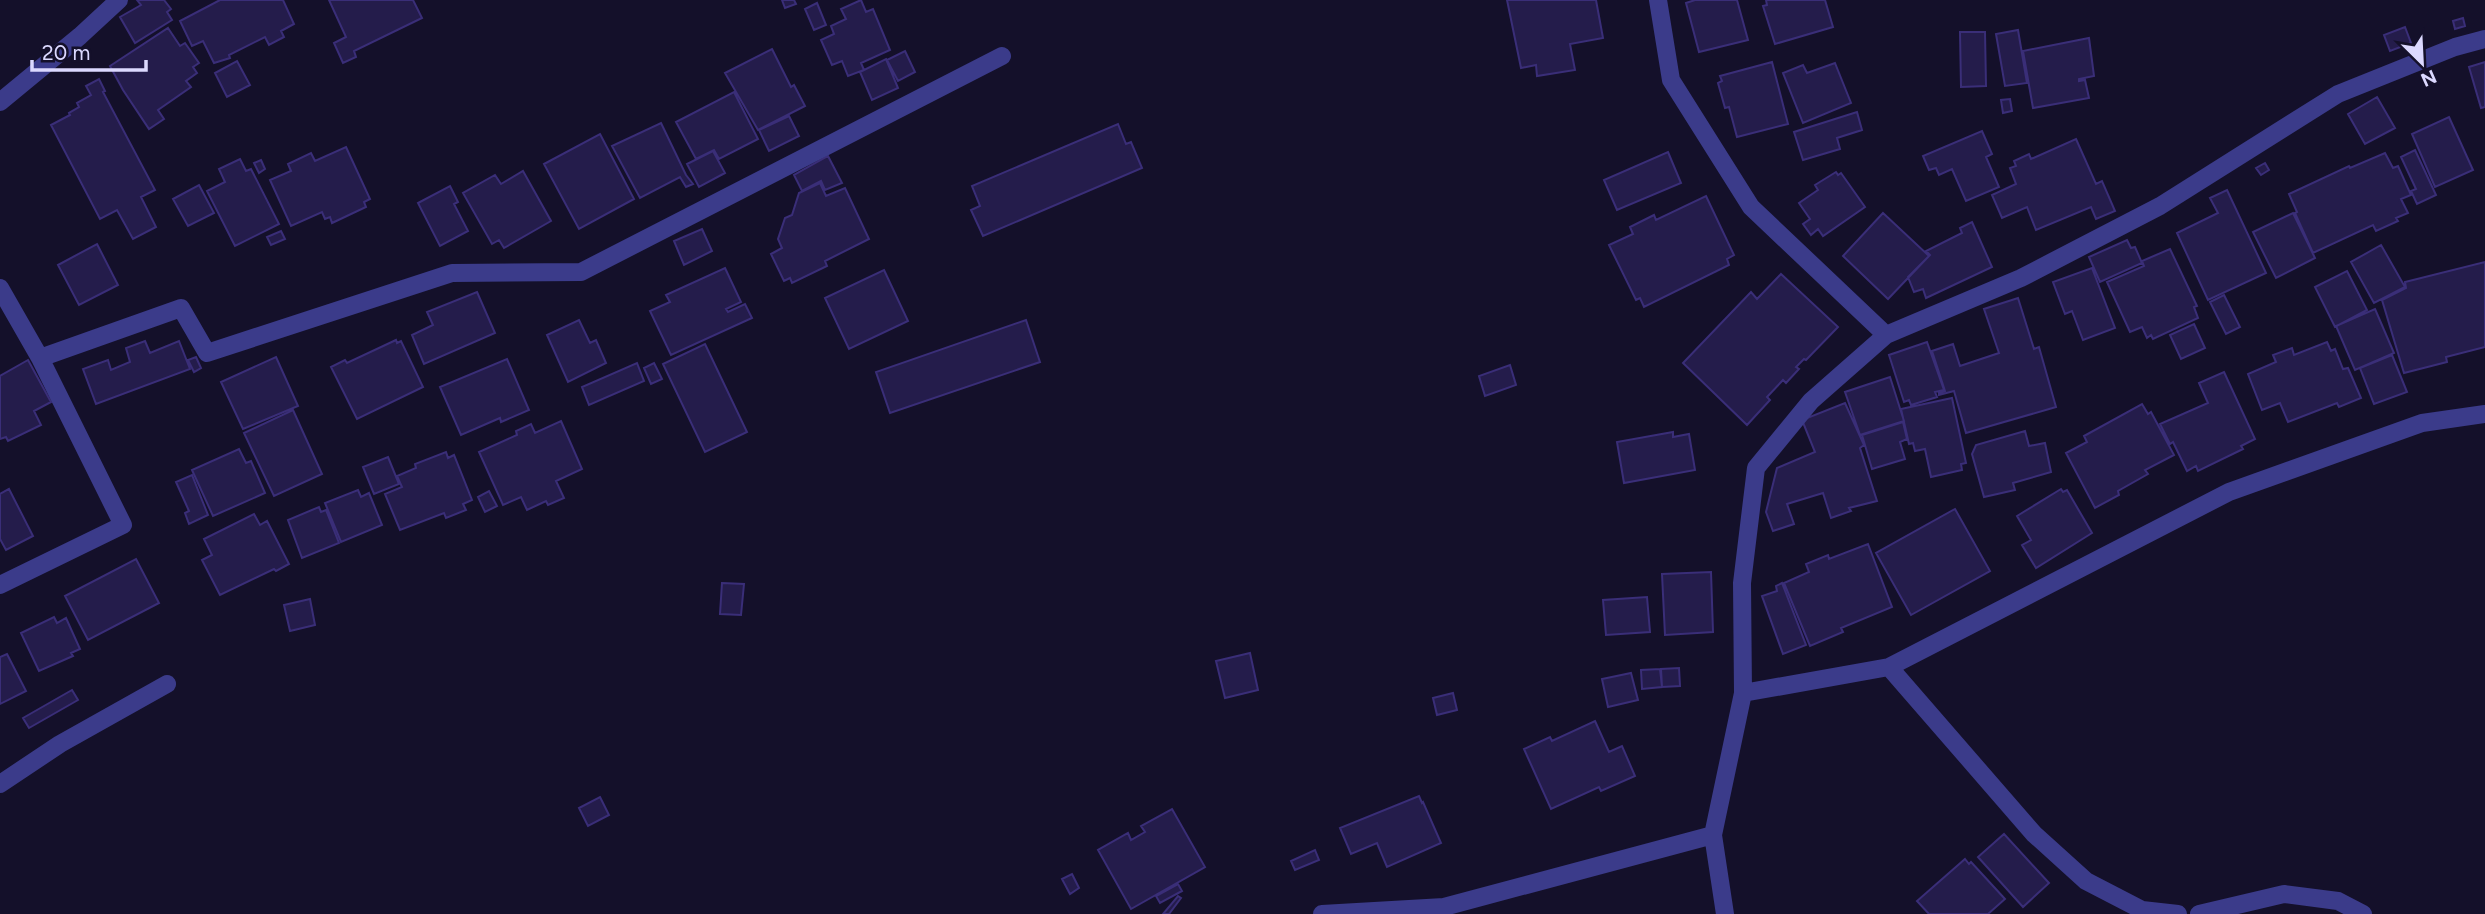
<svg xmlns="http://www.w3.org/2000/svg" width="2485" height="914" viewBox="0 0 2485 914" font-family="Figtree,sans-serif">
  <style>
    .building { fill: #241c4b; stroke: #3a2e78; stroke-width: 2 }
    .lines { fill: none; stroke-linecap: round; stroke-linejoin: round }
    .minor { stroke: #3b3b8a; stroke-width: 18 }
  </style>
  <rect width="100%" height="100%" fill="#14102a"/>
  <!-- building -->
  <path class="building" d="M137,0H164L171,9L167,12L172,20L135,43L120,17L141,5Z
    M220,0H283L294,24L281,31L284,37L269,45L265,37L229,55L230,58L214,63L203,41L192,46L180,21Z
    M329,0H413L422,18L354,51L356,57L343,63L334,43L346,37Z
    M782,0H794L796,4L785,8Z
    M861,0L866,12L873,9L890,50L861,63L864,70L848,76L842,61L832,65L821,40L834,34L831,26L846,19L841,9Z
    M1507,0H1596L1603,38L1570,44L1575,70L1537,76L1536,65L1521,68Z
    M1737,0L1748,40L1699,52L1686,3L1695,0Z
    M1766,0H1825L1833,27L1775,44L1763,6L1767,5Z
    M817,3L826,25L814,30L805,9Z
    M2463,18L2465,26L2455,29L2453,21Z
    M2405,27L2411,43L2390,51L2384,35Z
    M168,28L180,46L185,43L199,63L193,67L197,73L186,81L191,87L158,110L164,119L149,129L123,90L110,66Z
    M2018,30L2027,83L2005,86L1996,34Z
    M1960,32H1985L1986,86L1961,87Z
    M2089,38L2094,76L2079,79V81L2085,80L2089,98L2033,108L2023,51Z
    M772,49L791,87L794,85L805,106L758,130L725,73Z
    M905,51L915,72L898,81L887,60Z
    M886,59L898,88L872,100L860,72Z
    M237,61L250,85L227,97L215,73Z
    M1772,62L1788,124L1737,137L1729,107L1725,108L1718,83L1722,81L1720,76Z
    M2485,62V107L2481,108L2469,67Z
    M1835,63L1851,103L1803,123L1783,73L1803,65L1807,73Z
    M99,79L105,91L103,92L155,190L141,197L156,227L133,239L117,210L100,219L51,125L70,115L69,113L79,107L77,103L91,95L86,86Z
    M734,92L758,139L719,159L714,150L696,159L676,122Z
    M2377,97L2395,128L2365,144L2348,114Z
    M2010,99L2012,111L2003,113L2001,100Z
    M1857,112L1862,130L1837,138L1840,149L1803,160L1794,132Z
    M789,116L799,136L769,151L759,130Z
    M2449,117L2473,170L2435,187L2412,134Z
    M661,123L686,175L693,184L686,187L680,177L640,198L612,146Z
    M1118,124L1126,144L1131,142L1142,168L983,236L971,210L980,206L972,186Z
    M1982,131L1992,154L1986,157L1999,187L1966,201L1952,169L1939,175L1936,168L1929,170L1923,156Z
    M600,134L634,199L579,229L544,164Z
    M2076,139L2096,184L2102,181L2115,211L2096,219L2091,207L2036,230L2027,207L2002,218L1992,195L2016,184L2010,168L2016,166L2014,161L2029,154L2031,159Z
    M346,147L370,199L364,202L366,207L332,223L330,217L325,219L322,212L291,226L270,180L291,171L288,164L311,153L315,161Z
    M2415,150L2436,195L2417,204L2411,191L2416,189L2401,157Z
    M713,151L725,173L699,187L687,164Z
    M1668,152L1681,183L1617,210L1604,180Z
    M2385,153L2393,168L2398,166L2411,195L2401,199L2408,213L2396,218L2398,221L2376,231L2373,225L2313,253L2295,213L2297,212L2289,194L2349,166L2350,168Z
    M828,156L842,183L825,190L821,181L802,191L794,175Z
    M240,159L246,171L251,169L279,224L235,246L207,191L225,182L219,169Z
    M261,160L265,169L259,173L254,163Z
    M2265,163L2269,170L2261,175L2256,168Z
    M523,171L551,221L504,248L499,240L492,244L463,193L495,175L501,184Z
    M1836,172L1838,175L1841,173L1865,207L1823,236L1818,229L1811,235L1803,224L1810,219L1799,203L1818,190L1815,185Z
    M820,183L826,196L845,188L869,239L825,261L827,266L792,283L790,278L784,281L771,254L782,248L778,239L785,218L792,215L799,193Z
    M199,185L214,213L188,226L173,199Z
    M450,186L458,202L454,204L468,231L440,246L418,203Z
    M2227,190L2266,273L2208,300L2177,233L2218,213L2210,198Z
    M1706,196L1734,255L1727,259L1729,265L1644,307L1640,298L1636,300L1609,245L1633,234L1630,227L1654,215L1656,220Z
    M1883,213L1929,256L1888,299L1843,256Z
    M2293,213L2315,258L2276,278L2253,232Z
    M1972,222L1992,267L1926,298L1923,289L1914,292L1908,277L1930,255L1926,251L1962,233L1960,228Z
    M702,229L712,251L684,265L674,241Z
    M281,231L285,239L271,245L267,237Z
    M2127,240L2131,248L2135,247L2142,263L2100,282L2089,257Z
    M97,244L118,285L79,305L58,265Z
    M2381,245L2405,287L2374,303L2351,262Z
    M2170,249L2197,306L2194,307L2198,318L2153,339L2151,335L2147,338L2142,327L2130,332L2107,282L2144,266L2142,261Z
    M2485,262V347L2446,357L2447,362L2404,373L2382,300L2406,288L2405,282Z
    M725,268L741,302L726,309L728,312L745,304L752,318L671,355L650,311L670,302L666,295Z
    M2092,268L2115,328L2083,340L2072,311L2065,314L2053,282Z
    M884,270L908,321L849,349L825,298Z
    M2347,271L2367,310L2335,327L2315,287Z
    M1781,274L1838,327L1806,360L1804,359L1796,367L1799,369L1786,383L1783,380L1767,397L1770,400L1747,425L1683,363L1751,292L1757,299Z
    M477,292L495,333L424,364L412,335L433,325L427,312Z
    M2224,295L2240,327L2226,334L2210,302Z
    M2018,298L2034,349L2039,347L2056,407L1966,433L1954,391L1939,395V393L1945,391L1932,351L1953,344L1960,366L1999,353L1984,309Z
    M2375,309L2394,353L2355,370L2336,326Z
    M579,320L590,343L596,340L606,363L568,382L547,335Z
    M1026,320L1040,362L890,413L876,372Z
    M2194,324L2205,348L2181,359L2170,335Z
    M396,340L397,343L401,341L423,387L357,419L331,367L345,360L347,363Z
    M145,341L150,353L179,341L190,369L96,404L83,369L108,360L111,370L130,362L126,348Z
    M1927,342L1944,390L1935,392L1937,397L1911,405L1909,400L1904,402L1889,355Z
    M2327,342L2331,351L2335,349L2343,369L2348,368L2361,398L2339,407L2337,403L2288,422L2280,403L2262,410L2248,374L2276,362L2273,355L2292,348L2294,355Z
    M705,344L747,432L705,452L663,364Z
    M2392,355L2407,392L2374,404L2360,368Z
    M196,357L201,368L194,372L188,360Z
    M276,357L298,406L243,429L221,382Z
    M507,359L529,410L501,422L500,418L461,435L440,387Z
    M28,360L51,402L34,411L41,425L8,441L6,437L0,439V376Z
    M637,363L644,381L589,405L582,387Z
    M654,363L662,379L651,384L644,368Z
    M1510,365L1516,385L1485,396L1479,376Z
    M2224,372L2255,439L2241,446L2243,449L2198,471L2196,466L2187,471L2173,442L2170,444L2160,424L2208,403L2199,383Z
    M1890,377L1904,421L1860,435L1845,392Z
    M1952,398L1966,463L1961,464L1962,470L1931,477L1925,449L1915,451L1913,443L1909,444L1901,409Z
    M1845,403L1864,445L1860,448L1877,501L1849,508L1851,511L1831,518L1823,493L1787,504L1794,524L1773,531L1766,512L1777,468L1815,452L1802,420Z
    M2142,404L2148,414L2151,412L2174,455L2145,470L2148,474L2118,491L2119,495L2095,508L2066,453L2087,442L2084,436Z
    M293,410L322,474L274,496L244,433Z
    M561,421L582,469L556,481L564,498L548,505L546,501L527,510L521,497L503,505L479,452L517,435L516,431L531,424L535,433Z
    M1903,422L1907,439L1900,442L1905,459L1872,469L1862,435Z
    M2025,431L2029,446L2045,443L2051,472L2013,483L2015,490L1984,497L1972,454L1976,445Z
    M1673,432V437L1689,434L1695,470L1624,483L1617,442Z
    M239,449L246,463L251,461L265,493L213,516L192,470Z
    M446,452L448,458L454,455L472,500L463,504L466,510L446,518L444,513L400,530L385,494L402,487L397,476L416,468L415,464Z
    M388,457L399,484L374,494L363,467Z
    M192,475L208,515L189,524L185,513L189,511L176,482Z
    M9,489L33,536L6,550L0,539V494Z
    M2061,489L2063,492L2067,490L2092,533L2036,568L2022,545L2031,540L2017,516Z
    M358,490L361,497L369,493L382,525L341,542L325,503Z
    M489,491L497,506L485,512L478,497Z
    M319,507L321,512L326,510L339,543L302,558L288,520Z
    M1955,509L1990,571L1911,615L1876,553Z
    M254,514L260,525L267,521L289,564L276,571L274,569L220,595L202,560L212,555L204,539Z
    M1868,544L1892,607L1841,628L1843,632L1810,646L1784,583L1809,572L1806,564L1828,555L1829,559Z
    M136,559L159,603L88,640L65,596Z
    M1711,572L1713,632L1665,635L1662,574Z
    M722,583L744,584L741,615L720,614Z
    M1782,583L1806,645L1783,654L1762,596L1777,591L1776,586Z
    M1647,597L1650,632L1606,635L1603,600Z
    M310,599L315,625L290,631L284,605Z
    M54,617L57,623L66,618L80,649L71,653L73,656L39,671L21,633Z
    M1250,653L1258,690L1225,698L1216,661Z
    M7,654L26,691L0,704V657Z
    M1679,668L1680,686L1662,687L1661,669Z
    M1660,669L1662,687L1642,689L1641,670Z
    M1631,673L1638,700L1608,707L1602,679Z
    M72,690L78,700L29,728L23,718Z
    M1453,693L1457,710L1437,715L1433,698Z
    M1595,721L1609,752L1622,746L1635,776L1601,791L1599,787L1551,809L1524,749L1550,737L1552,741Z
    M1419,796L1422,803L1423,802L1441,843L1387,867L1377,843L1351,854L1340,828Z
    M600,797L609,815L588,826L579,808Z
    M1172,809L1205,867L1131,909L1098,850L1128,833L1131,840L1145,832L1141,826Z
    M2004,834L2049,883L2023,907L1978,857Z
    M1315,850L1319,860L1295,870L1291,861Z
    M1965,859L1969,864L1971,862L2005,899L1988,914H1929L1917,901Z
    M1072,874L1079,888L1070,894L1062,879Z
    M1178,884L1182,891L1160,903L1156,896Z
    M1178,896L1181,898L1169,914H1163Z"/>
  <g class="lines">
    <!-- minor -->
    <path class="minor" d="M1658,0L1671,80L1751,207L1886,335
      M0,102L80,36L119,0
      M0,288L40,358L123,525L0,585
      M40,358L181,308L207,353L452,273L581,272L1002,56
      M1889,667L2034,834L2086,881L2142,910L2178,914
      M1743,693L1889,667L2229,492L2422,423L2485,414
      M0,784L60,744L167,684
      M1322,914L1444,907L1713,835
      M1725,914L1713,835L1743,693L1742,583L1756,468L1811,401L1886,335L2021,278L2160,206L2338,94L2455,47L2485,39
      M2199,914L2284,894L2338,901L2363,914"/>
  </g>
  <!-- north arrow -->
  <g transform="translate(2422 63) rotate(156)" stroke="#14102a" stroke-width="5" paint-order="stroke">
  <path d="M0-5L12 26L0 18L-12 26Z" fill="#dcd9ff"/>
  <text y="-10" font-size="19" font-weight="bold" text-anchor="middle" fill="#dcd9ff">N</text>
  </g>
  <!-- scale -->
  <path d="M32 60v10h114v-10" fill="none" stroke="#dcd9ff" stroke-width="3.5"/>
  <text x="42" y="60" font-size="21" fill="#dcd9ff" stroke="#14102a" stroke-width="5" paint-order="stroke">20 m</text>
</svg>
